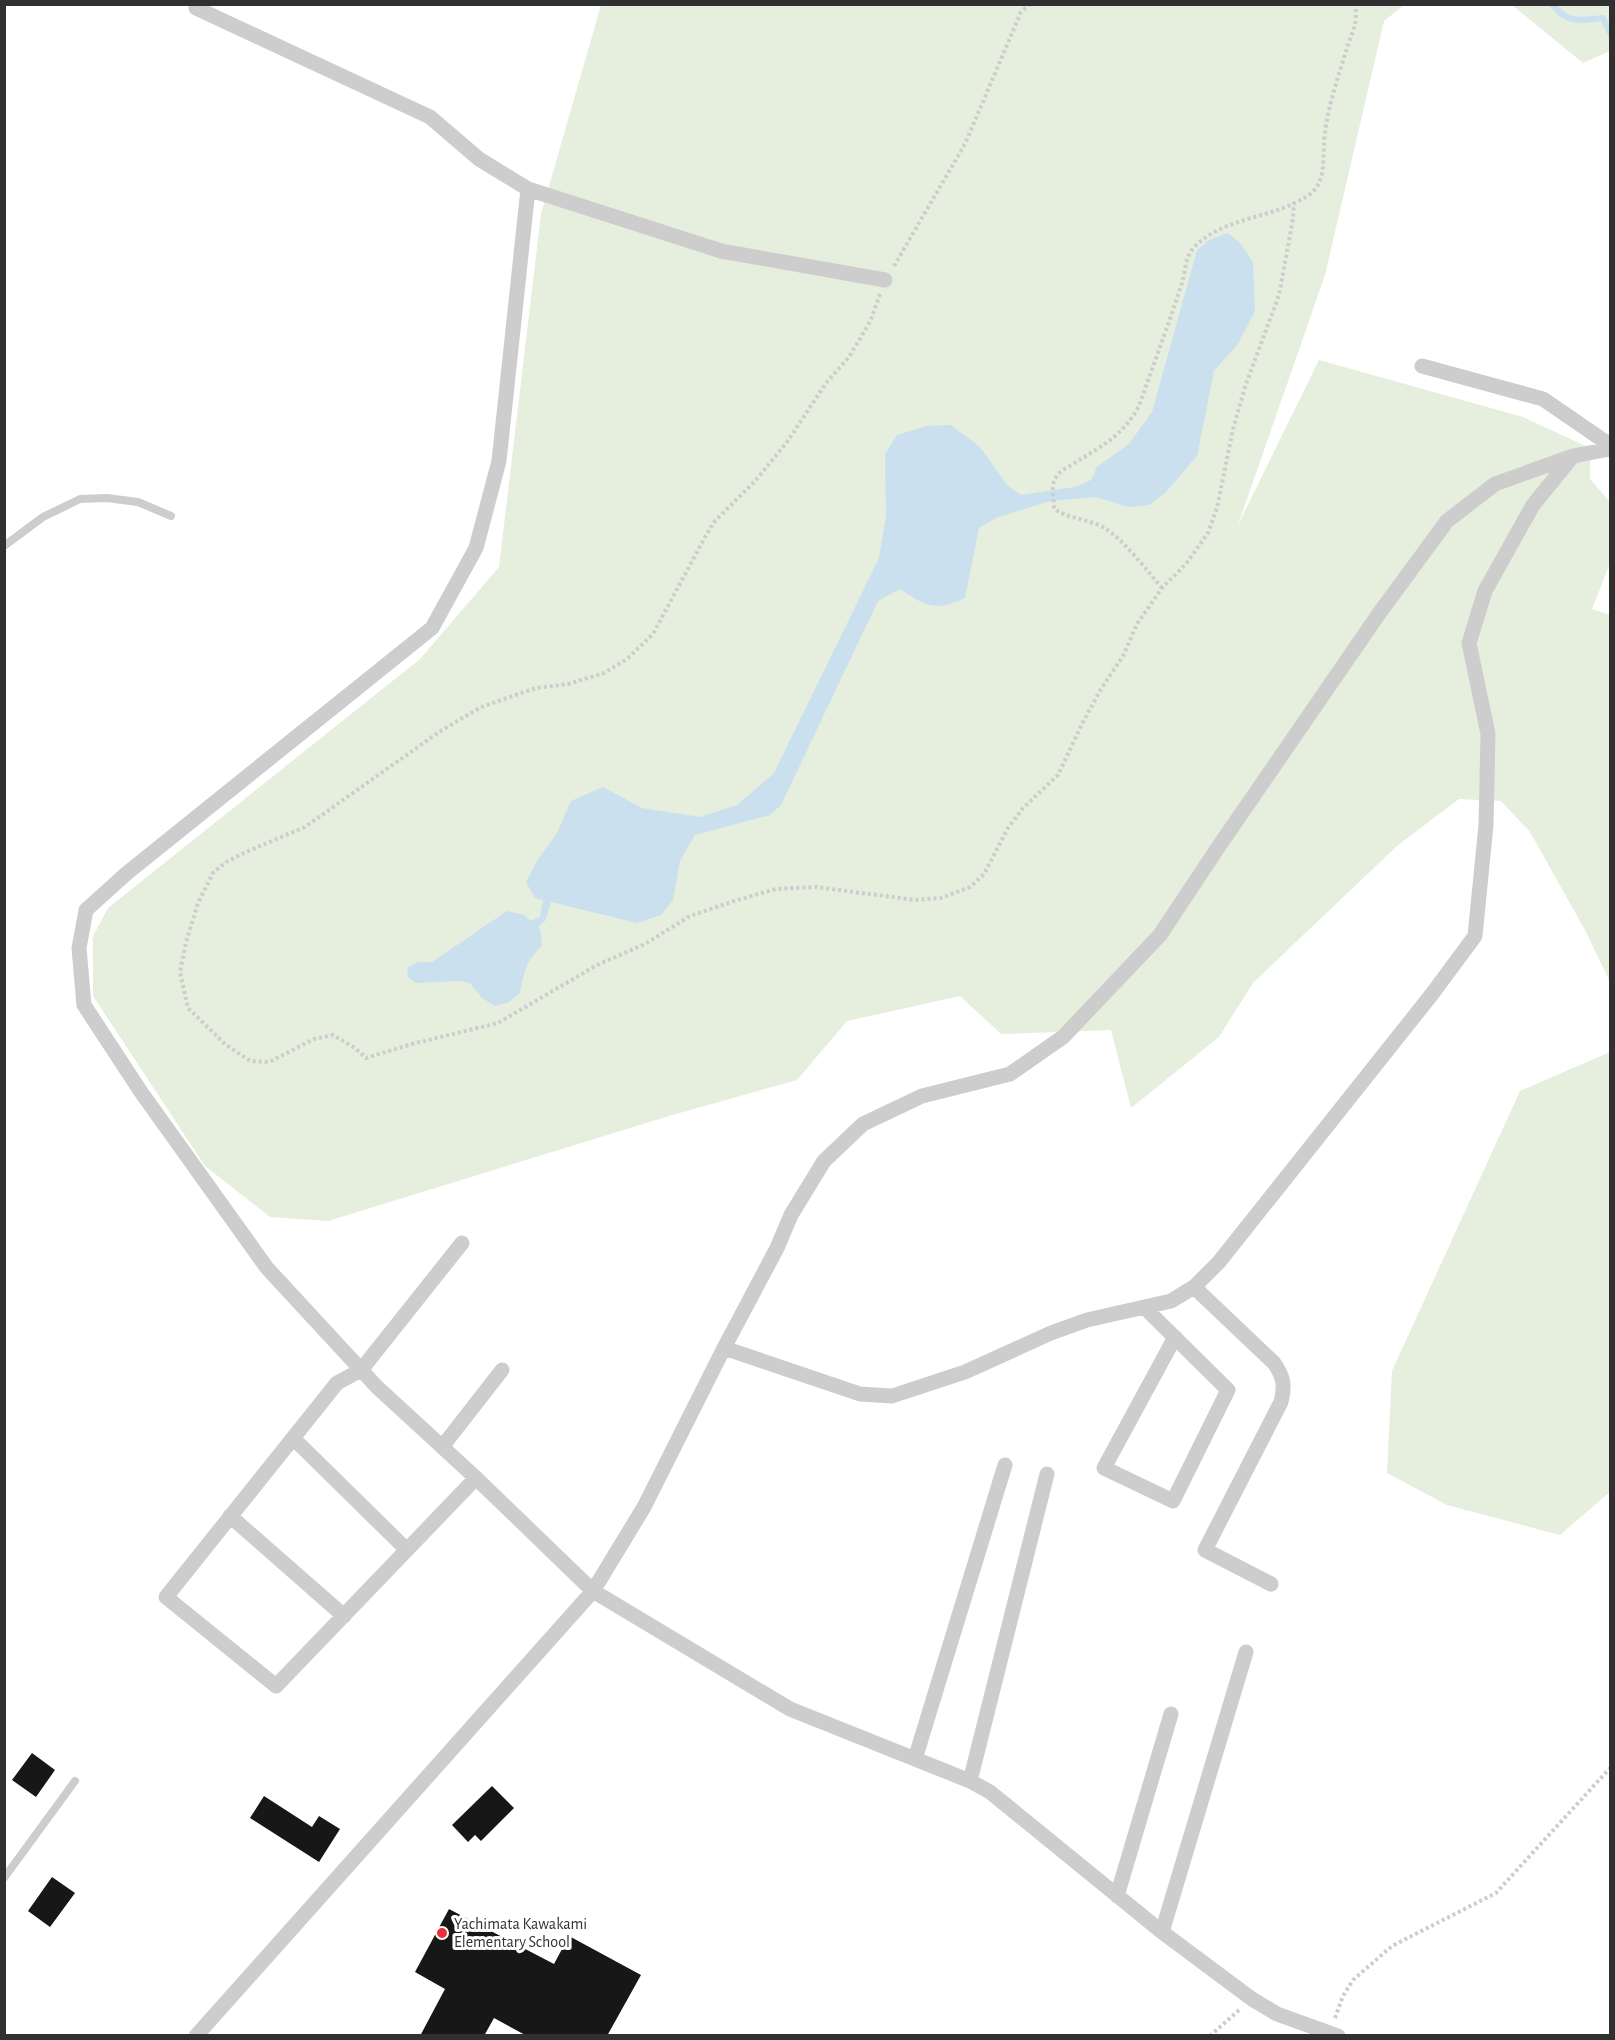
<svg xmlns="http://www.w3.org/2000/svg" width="1615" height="2040" viewBox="0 0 1615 2040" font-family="'Alegreya Sans',sans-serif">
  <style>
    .green { fill: #e6eede }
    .water { fill: #cae0ee }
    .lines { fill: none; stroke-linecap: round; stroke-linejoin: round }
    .stream { stroke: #cae0ee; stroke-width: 6 }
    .building { fill: #171717 }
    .path { stroke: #cdcdcd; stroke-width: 4; stroke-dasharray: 3 3; stroke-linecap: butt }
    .service { stroke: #cdcdcd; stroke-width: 8 }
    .minor { stroke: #cdcdcd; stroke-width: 15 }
    .poi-dot { fill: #ec2e3b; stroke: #fff; stroke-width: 2 }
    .labels { text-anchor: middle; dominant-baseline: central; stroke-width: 6; stroke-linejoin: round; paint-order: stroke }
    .poi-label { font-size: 16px; fill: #303030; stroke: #fff; text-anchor: start }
  </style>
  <rect width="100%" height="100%" fill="#fff"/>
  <!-- green -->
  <path class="green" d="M601,5H1404L1384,21L1325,275L1238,525L1319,360L1523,417L1590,448V479L1610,502V563L1592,609L1610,615V982L1585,930L1530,832L1501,801L1459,799L1398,845L1253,983L1219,1037L1131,1108L1111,1030L1001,1034L960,996L847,1021L797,1080L669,1116L328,1221L270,1217L205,1166L93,996V936L108,908L420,659L499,567L541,214Z
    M1512,5H1610V51L1583,63Z
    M1610,1052V1492L1560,1535L1447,1505L1387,1473L1392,1371L1520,1091Z"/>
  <!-- water -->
  <path class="water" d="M1228,233L1240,243L1253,262L1255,311L1238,344L1214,371L1197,456L1165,493L1149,505L1129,507L1095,497L1050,501L996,518L979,528L965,598C935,612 925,606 900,589L878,601L781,805L770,815L695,835L680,861L673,900L661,915L637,923L551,902L545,921L538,926L541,932L542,946C526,961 524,972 520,993L509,1002L495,1006L482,998L470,983L460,981L416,983L407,977L408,967L418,962H432L507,911L524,915L530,921L540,917L543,900L535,898L526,882L538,859L557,833L571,801L603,787L642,808L700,817L737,805L774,773L879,558L886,516L885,454L897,435L927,426L951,425L980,447L1008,486L1021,495L1075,487L1091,480L1097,467L1129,444L1152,412L1197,250L1209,240Z"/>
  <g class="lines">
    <!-- stream -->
    <path class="stream" d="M1552,4C1569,25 1580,20 1603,18L1610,33"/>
  </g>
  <!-- building -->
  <path class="building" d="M32,1753L55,1770L36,1797L12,1780Z
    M492,1786L514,1808L481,1841L475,1835L468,1842L452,1825Z
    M264,1796L312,1827L319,1816L340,1829L319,1862L250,1818Z
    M52,1877L75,1893L50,1927L28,1911Z
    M449,1909L554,1964L569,1936L641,1975L607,2036H527L494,2018L484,2036H420L445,1989L415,1972Z"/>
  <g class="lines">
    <!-- path -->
    <path class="path" d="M894,266L965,144L1021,12L1030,4
      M880,294L870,322L849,357L826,383L787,442L756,480L715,521L705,537L653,634L627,659L604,673L568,684L536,688L481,707L439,732L305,827L246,852L226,862L213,873L198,903L186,942L180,972L188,1008L225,1044L250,1061L269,1062L314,1039L333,1035L355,1048L366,1058L412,1044L498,1023L597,965L645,944L690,916L734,901L776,889L816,887L915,900L941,898L970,887L984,874L1008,828L1023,808L1058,775L1082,724L1101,689L1123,656L1137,624L1162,588L1186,564L1208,533L1217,508L1233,429L1246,384L1279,295L1293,219L1294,202
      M1162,588C1147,571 1125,541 1106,529C1091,519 1063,518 1054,508C1054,499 1050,484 1057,476C1060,470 1071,466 1076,462C1104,445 1123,435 1139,406C1153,366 1168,326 1181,286C1185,275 1185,260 1191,251C1217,217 1275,219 1309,195C1325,183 1323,163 1324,145C1325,114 1338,78 1347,48C1353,29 1358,25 1355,4
      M1335,2018L1343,1996L1353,1980L1392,1946L1496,1893L1610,1768
      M1210,2036L1240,2009"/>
    <!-- service -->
    <path class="service" d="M4,546L43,517L80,499L107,498L138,502L171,516
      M4,1878L75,1781"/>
    <!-- minor -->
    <path class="minor" d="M197,4L196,8L430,117L479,159L528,189L721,251L885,280
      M528,189L499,461L476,548L432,628L127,873L86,910L79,948L84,1005L141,1092L267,1268L377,1387L476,1478L593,1591L790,1709L970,1781L990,1792L1162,1932L1252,1999L1277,2014L1338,2036
      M1422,366L1543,399L1610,445
      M462,1243L361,1370L337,1383L166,1597L276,1686L476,1478
      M1194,1287L1274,1363C1284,1377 1285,1386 1281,1402L1205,1550L1271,1584
      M1145,1308L1228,1390L1173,1501L1104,1468L1175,1337
      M724,1348L860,1394L892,1396L965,1372L1051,1333L1087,1320L1171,1301L1194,1287L1219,1262L1432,994L1475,936L1486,825L1488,734L1469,643L1485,591L1533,505L1573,456
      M293,1438L407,1550
      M442,1447L502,1370
      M230,1516L344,1616
      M915,1759L1005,1465
      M970,1781L1047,1474
      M1117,1896L1171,1714
      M1162,1932L1246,1652
      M196,2036L593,1591L644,1507L724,1348L777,1248L791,1215L824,1161L863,1124L922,1096L1010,1074L1063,1037L1160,935L1217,849L1378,615L1447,521L1495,484L1573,456L1610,449"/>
  </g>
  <!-- markers -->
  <circle class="poi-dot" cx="442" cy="1933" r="6"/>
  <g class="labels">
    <!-- poi labels -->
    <g class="poi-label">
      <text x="454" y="1924">Yachimata Kawakami<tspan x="454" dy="18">Elementary School</tspan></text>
    </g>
  </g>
  <!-- border -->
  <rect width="1615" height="2040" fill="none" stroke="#303030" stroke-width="12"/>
</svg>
